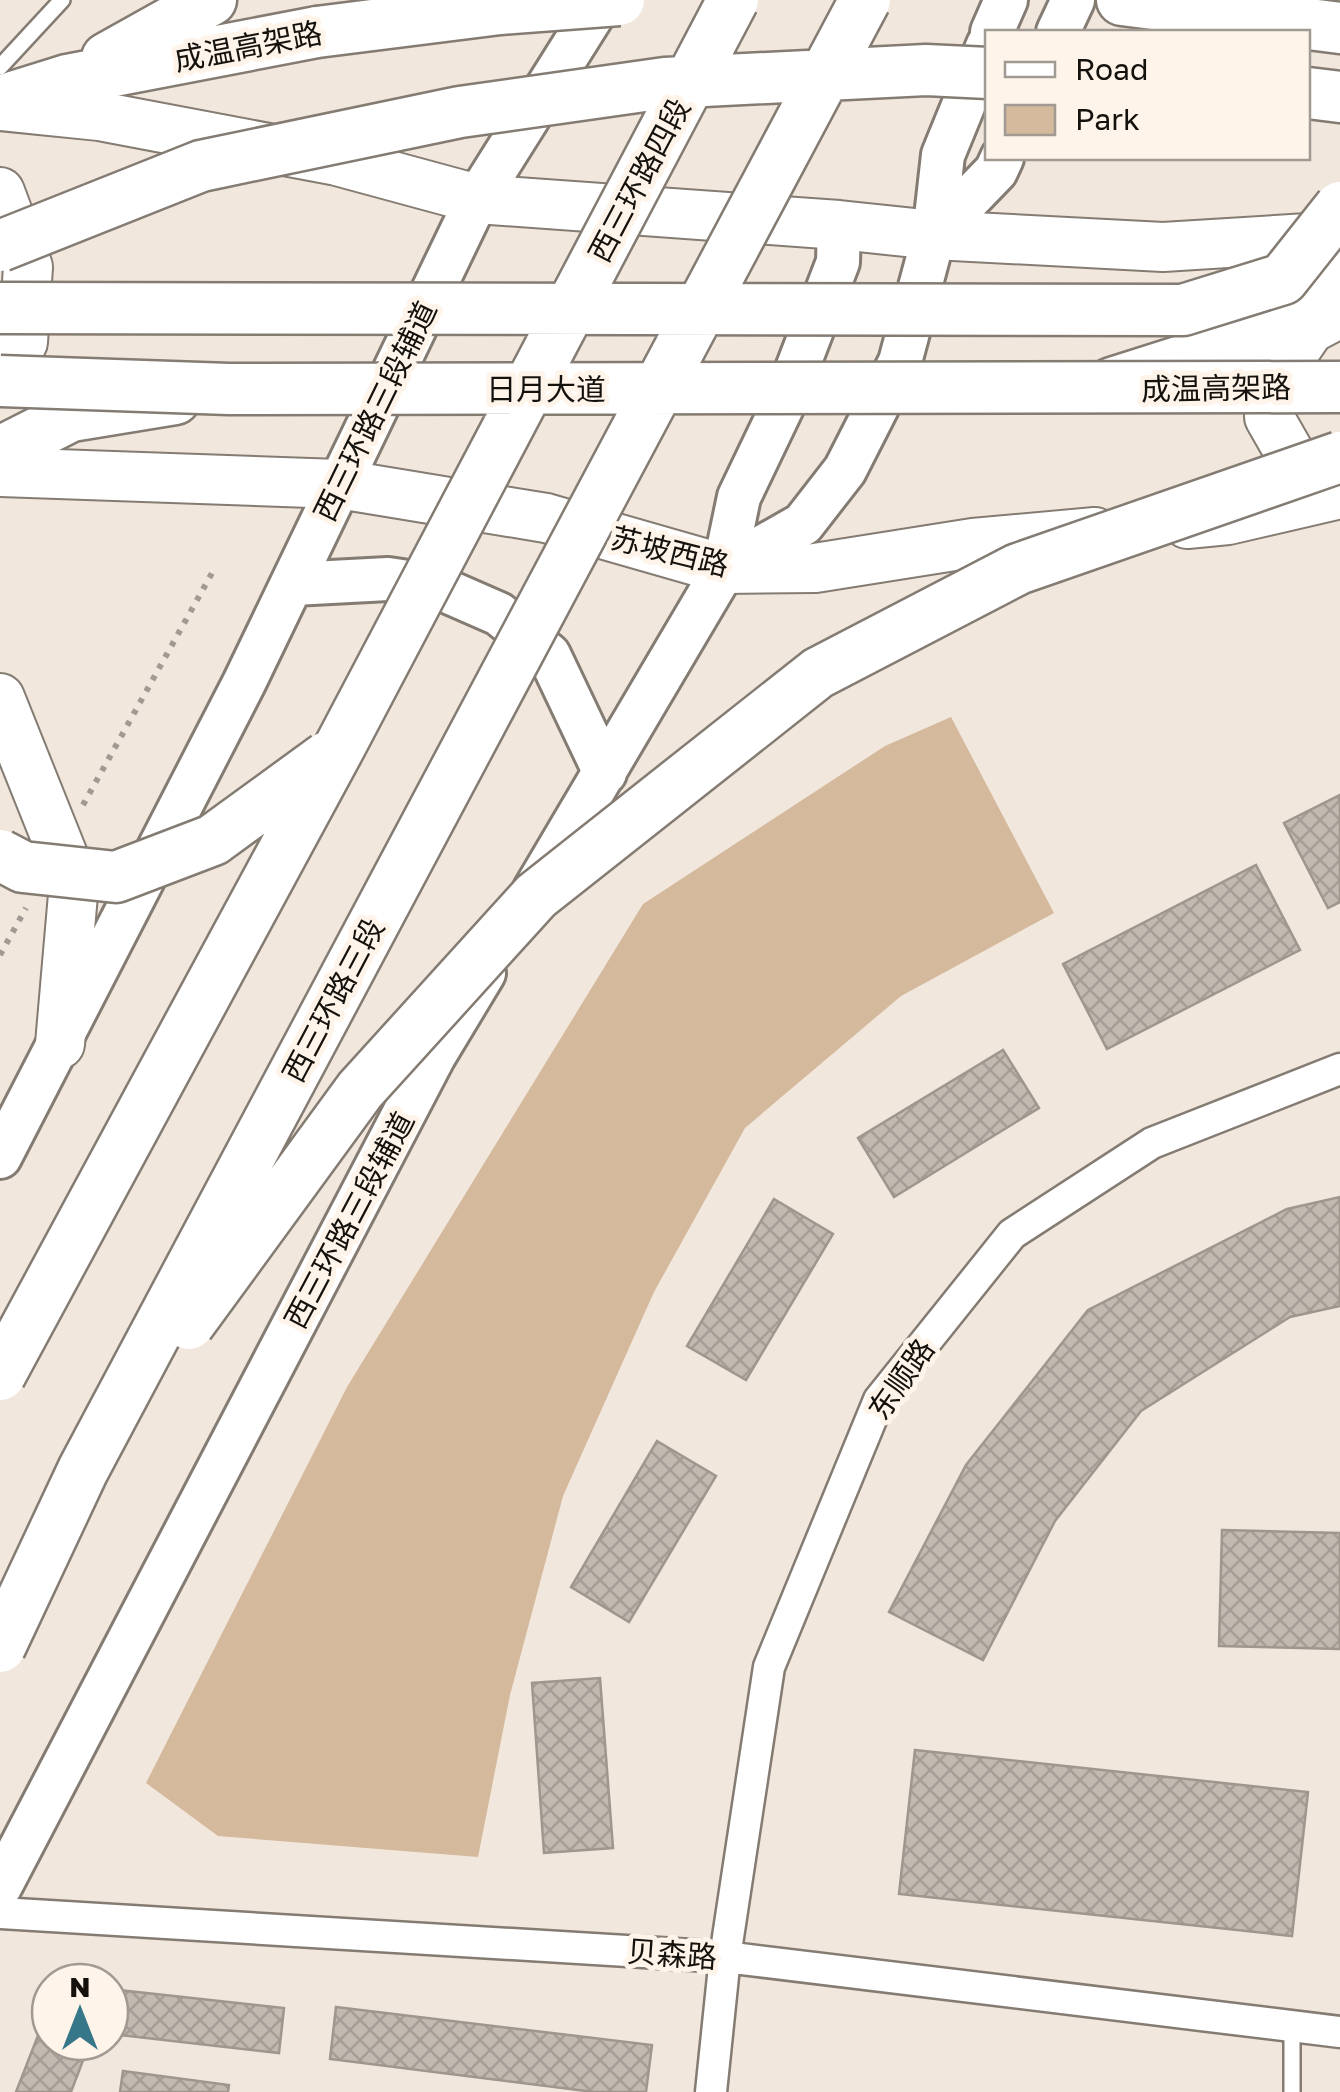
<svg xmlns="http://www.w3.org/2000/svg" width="1340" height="2092" viewBox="0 0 1340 2092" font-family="'Golos Text','Noto Sans SC',sans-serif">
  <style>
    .park { fill: #d4b99c }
    .building { fill: url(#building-cross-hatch); stroke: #9f978d; stroke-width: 2.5 }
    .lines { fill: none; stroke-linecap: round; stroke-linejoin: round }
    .service-casing { stroke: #847b72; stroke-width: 20 }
    .minor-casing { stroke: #847b72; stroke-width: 35 }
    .secondary-casing { stroke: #847b72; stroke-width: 48 }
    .primary-casing { stroke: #847b72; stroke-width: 52 }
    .trunk-casing { stroke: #847b72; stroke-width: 55 }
    .path { stroke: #a19992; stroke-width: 6; stroke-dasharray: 5 8; stroke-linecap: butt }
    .service { stroke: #fff; stroke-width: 15 }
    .minor { stroke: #fff; stroke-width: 30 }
    .secondary { stroke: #fff; stroke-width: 42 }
    .primary { stroke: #fff; stroke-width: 48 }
    .trunk { stroke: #fff; stroke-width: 50 }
    .trunk-bridge-casing { stroke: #847b72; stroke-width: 55; stroke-linecap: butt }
    .trunk-bridge { stroke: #fff; stroke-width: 50 }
    .labels { text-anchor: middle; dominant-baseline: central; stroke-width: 10; stroke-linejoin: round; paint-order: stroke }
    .street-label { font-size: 30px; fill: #15120e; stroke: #fef4ea }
  </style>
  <defs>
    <pattern id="building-cross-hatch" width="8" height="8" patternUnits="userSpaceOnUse" patternTransform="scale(2.5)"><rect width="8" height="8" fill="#c2b9b0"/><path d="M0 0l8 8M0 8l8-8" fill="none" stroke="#a69e96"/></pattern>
  </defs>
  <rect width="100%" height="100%" fill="#f1e7dd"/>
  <!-- park -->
  <path class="park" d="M951,717L1054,913L901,996L745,1128L654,1292L563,1496L510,1695L478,1857L218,1836L146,1783L347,1387L643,904L885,746Z"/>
  <!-- building -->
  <path class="building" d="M1340,795V902L1328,908L1284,823Z
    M1256,865L1300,950L1107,1049L1063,964Z
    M1003,1050L1039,1108L894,1197L858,1138Z
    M1340,1197V1306L1290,1317L1141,1411L1055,1521L983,1660L889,1612L966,1465L1088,1310L1287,1209Z
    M774,1199L833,1234L746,1380L687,1346Z
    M657,1441L716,1476L629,1622L571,1587Z
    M1222,1530L1340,1533V1649L1219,1646Z
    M600,1678L613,1848L544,1853L532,1683Z
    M915,1750L1308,1792L1292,1936L899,1894Z
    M110,1989L284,2008L279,2053L110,2034Z
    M336,2007L652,2045L646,2092H594L330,2059Z
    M50,2016V2042H90L71,2092H16L44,2020Z
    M123,2071L229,2085L228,2092H120Z"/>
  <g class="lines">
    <defs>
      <path id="service" d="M0,67L62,0
        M1292,2092V2026"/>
      <path id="minor" d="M0,1913L725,1957L1340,2032
        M711,2092L725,1957L769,1667L879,1400L1012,1234L1152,1143L1340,1069"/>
      <path id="secondary" d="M992,32L1006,0
        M1058,32L1073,0
        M934,235L996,171L1002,158
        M724,569L803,524L845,470L900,362L934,235L943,155L988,45
        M293,584L388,579L435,586L499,614L549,655L605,773
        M534,891L724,569L739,497L784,403L838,262L839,225
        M0,1157L244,683L477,199L602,0
        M0,1887L434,1056L484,973"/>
      <path id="primary" d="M0,106L99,116L337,161L477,199L839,225L934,235L1163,247L1340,236
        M0,192L28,267L23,342L0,356
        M1340,313L1310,329L1271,386L1269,417L1293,459L1340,484
        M0,472L339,484L546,518L724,569L815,568L973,543L1095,532
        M1187,524L1228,520L1340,494
        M0,698L74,883L60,1044"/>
      <path id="trunk" d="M1122,0L1340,28
        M107,58L211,0
        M1308,93L1340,97
        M0,101L67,80L317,32
        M1112,383L1292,326L1340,284
        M0,452L71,416L175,399"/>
    </defs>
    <!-- service casing -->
    <use href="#service" class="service-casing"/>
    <!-- minor casing -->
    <use href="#minor" class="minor-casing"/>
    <!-- secondary casing -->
    <use href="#secondary" class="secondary-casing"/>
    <!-- primary casing -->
    <use href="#primary" class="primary-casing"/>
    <!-- trunk casing -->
    <use href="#trunk" class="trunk-casing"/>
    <!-- path -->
    <path class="path" d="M83,805L212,573
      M0,955L26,908"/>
    <!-- service -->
    <use href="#service" class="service"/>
    <!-- minor -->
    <use href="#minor" class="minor"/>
    <!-- secondary -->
    <use href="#secondary" class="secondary"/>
    <!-- primary -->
    <use href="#primary" class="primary"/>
    <!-- trunk -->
    <use href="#trunk" class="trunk"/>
    <defs>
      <path id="trunk-bridge" d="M317,32L500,9L619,0
        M0,246L201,166L460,112L665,83L926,70L988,73
        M0,308L1183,310L1283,279L1340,207
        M0,381L229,389L1340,387
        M0,855L23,867L116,877L213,840L327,757
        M189,1324L360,1090L536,896L818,673L1018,569L1340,457
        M0,1375L339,748L733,0
        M0,1647L83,1470L865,0"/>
    </defs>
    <!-- trunk-bridge casing -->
    <use href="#trunk-bridge" class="trunk-bridge-casing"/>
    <!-- trunk-bridge -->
    <use href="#trunk-bridge" class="trunk-bridge"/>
  </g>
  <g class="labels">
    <!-- street labels -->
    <g class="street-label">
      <text transform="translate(248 46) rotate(-11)">成温高架路</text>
      <text transform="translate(639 180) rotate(-62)">西三环路四段</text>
      <text transform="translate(1216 388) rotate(-1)">成温高架路</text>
      <text x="546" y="389">日月大道</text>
      <text transform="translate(375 411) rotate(-64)">西三环路三段辅道</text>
      <text transform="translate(670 551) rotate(14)">苏坡西路</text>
      <text transform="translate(333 1000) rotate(-62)">西三环路三段</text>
      <text transform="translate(349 1220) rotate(-62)">西三环路三段辅道</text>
      <text transform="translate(901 1379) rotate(-55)">东顺路</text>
      <text transform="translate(672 1954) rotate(4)">贝森路</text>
    </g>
  </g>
  <!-- legend -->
  <rect x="985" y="30" width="325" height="130" fill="#fef4ea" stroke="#a19a92" stroke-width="2.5"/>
  <rect x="1005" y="62" width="50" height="15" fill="#ffffff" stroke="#a19a92" stroke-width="2.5"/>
  <text x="1075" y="80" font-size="30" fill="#15120e">Road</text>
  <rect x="1005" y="105" width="50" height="30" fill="#d4b99c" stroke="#a19a92" stroke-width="2.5"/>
  <text x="1075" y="130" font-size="30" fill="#15120e">Park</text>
  <!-- north arrow -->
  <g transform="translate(80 2012)"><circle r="48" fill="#fef4ea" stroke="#a19a92" stroke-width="2.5"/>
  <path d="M0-8L18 38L0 25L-18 38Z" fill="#36778a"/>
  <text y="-15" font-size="28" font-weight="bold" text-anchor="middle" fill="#15120e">N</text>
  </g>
</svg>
